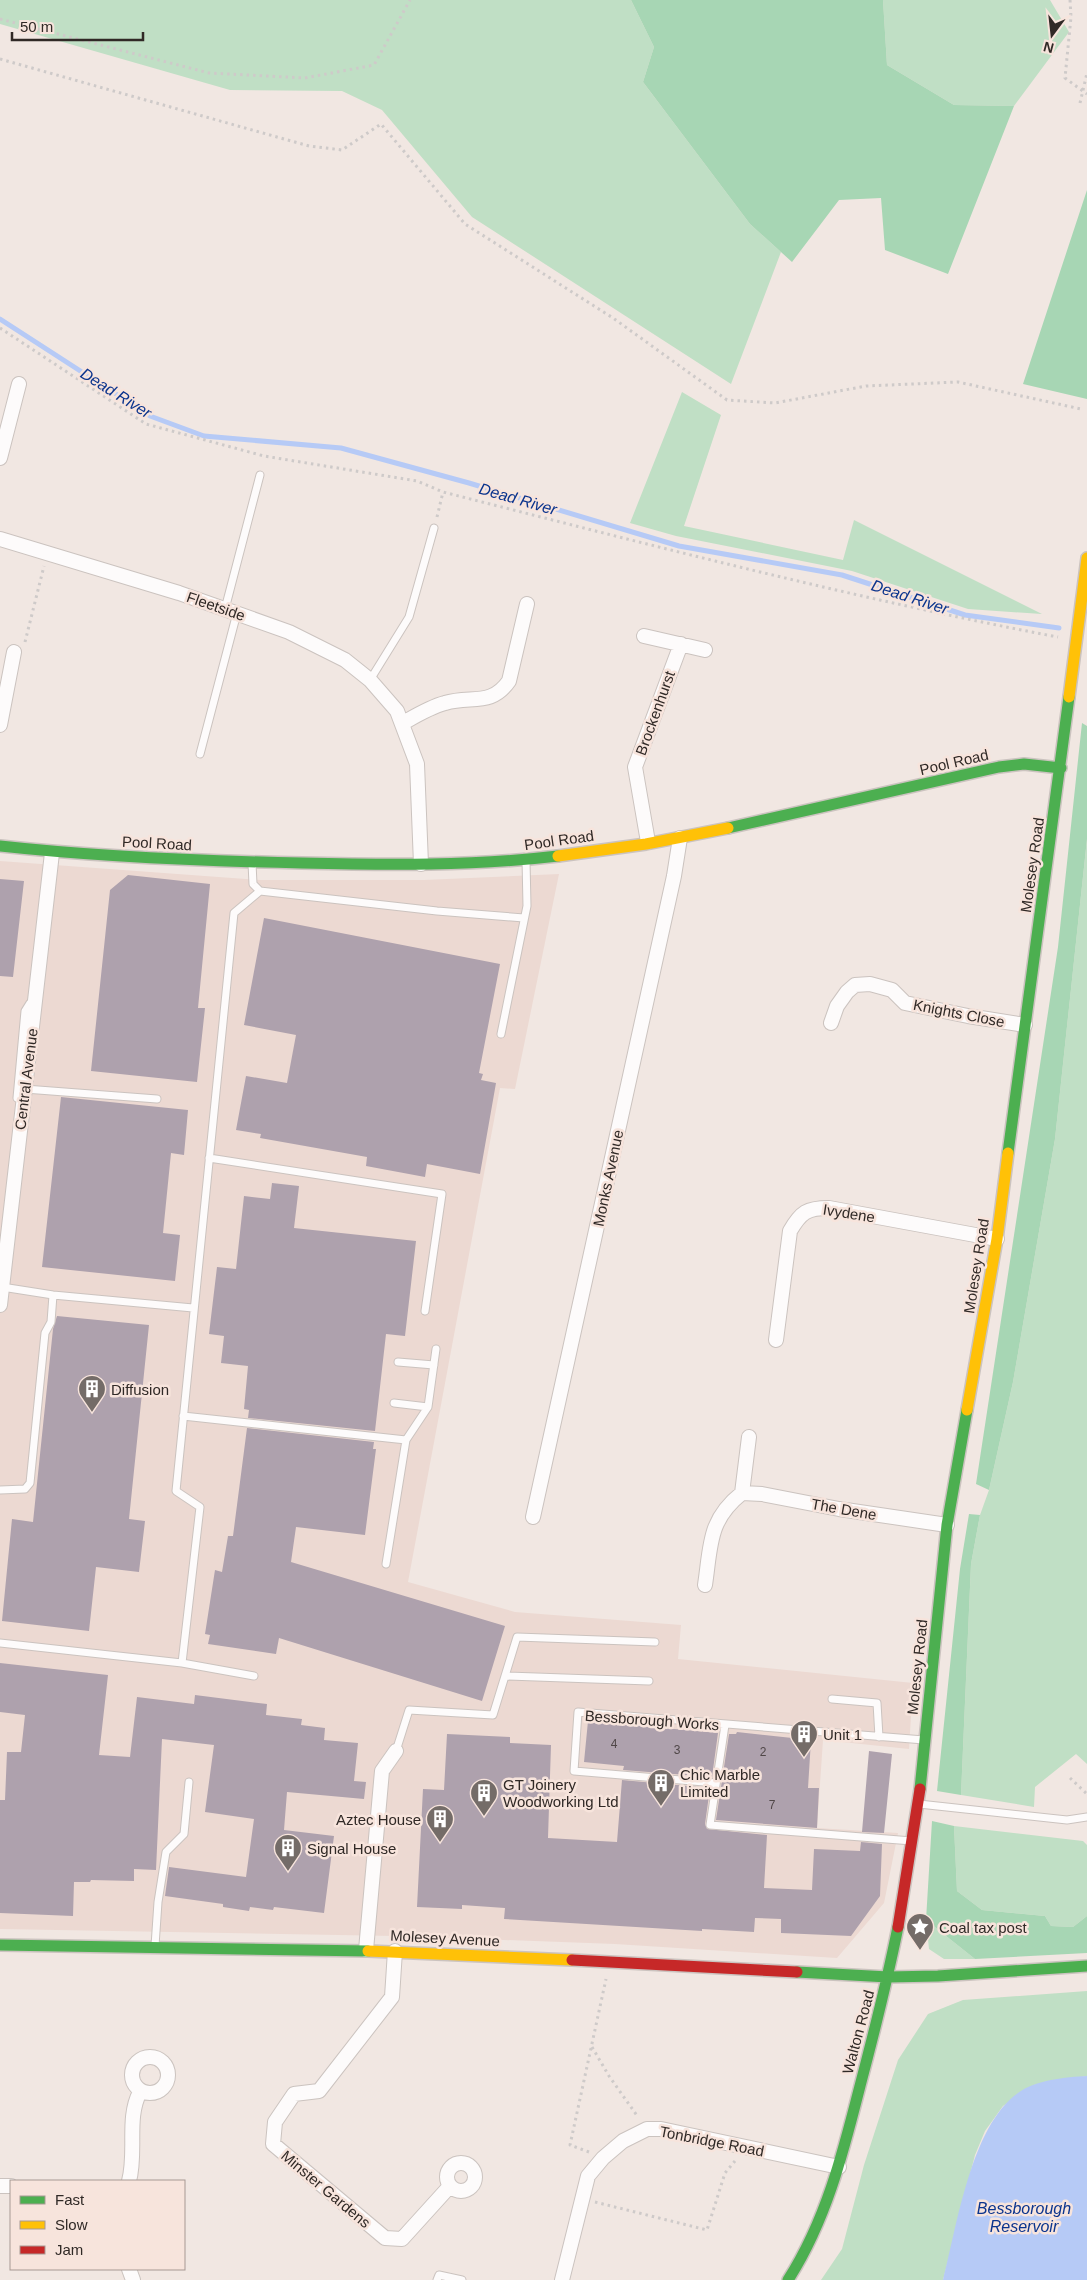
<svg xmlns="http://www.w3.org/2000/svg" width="1087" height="2280" viewBox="0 0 1087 2280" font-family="Helvetica,sans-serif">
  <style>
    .built { fill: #ecd9d2 }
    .green { fill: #c0dfc5 }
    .forest { fill: #a7d6b4 }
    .water { fill: #b6caf6 }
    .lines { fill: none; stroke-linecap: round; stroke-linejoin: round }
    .stream { stroke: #b6caf6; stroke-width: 5 }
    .building { fill: #aea1ad }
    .lane-casing { stroke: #cbc3bf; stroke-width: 9 }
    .street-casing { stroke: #cbc3bf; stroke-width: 16 }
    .fast-casing { stroke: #cbc3bf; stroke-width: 14 }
    .slow-casing { stroke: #cbc3bf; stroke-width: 14 }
    .jam-casing { stroke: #cbc3bf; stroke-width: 14 }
    .path { stroke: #cecac9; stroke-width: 3; stroke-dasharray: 2.5 4; stroke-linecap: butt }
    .lane { stroke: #fdfbfb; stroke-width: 7 }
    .street { stroke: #fdfbfb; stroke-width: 14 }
    .fast { stroke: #4caf50; stroke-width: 11 }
    .slow { stroke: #ffc107; stroke-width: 11 }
    .jam { stroke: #c62828; stroke-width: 11 }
    .labels { text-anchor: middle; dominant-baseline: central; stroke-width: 5; stroke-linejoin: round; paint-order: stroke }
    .number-label { font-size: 12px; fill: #504748 }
    .street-label { font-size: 15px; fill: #302926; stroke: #f7e4dc }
    .poi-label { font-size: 15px; fill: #302926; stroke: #f7e4dc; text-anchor: start }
    .water-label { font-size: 16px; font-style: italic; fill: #0b348d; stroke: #f7e4dc }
  </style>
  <rect width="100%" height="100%" fill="#f1e7e2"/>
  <!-- built -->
  <path class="built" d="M0,861L260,880H424L559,874L515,1089L500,1088L408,1582L515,1612L681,1625L678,1659L913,1683L909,1749L823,1740L817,1828L898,1833L884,1903L837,1958L615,1944L395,1936L0,1929Z"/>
  <!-- green -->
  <path class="green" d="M0,0H631L654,47L643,82L750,224L781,252L731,384L472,217L382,110L342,91L230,90L0,24Z
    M883,0H1050L1069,32L1014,106L954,105L887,65Z
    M682,392L721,415L684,526L843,560L854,520L1042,614L968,609L852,571L676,536L630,523Z
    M1087,839V1764L1076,1754L1035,1787L1034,1807L961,1795L971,1564L980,1515L989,1490L1013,1382L1055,1139Z
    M954,1826L1083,1841L1087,1845V1916L1073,1927L1051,1926L1045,1916L982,1910L957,1891Z
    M926,1920L975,1959H944L929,1949Z
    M1087,1991V2076L1034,2085L1003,2106L985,2131L975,2155L943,2280H821L842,2249L864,2165L898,2060L928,2014L963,2000Z"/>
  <!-- forest -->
  <path class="forest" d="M631,0H883L887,65L954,105L1014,106L948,274L885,250L881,198L839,200L792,262L750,224L643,82L654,47Z
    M1087,190V399L1023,384Z
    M1082,723L1087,726V839L1055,1139L1013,1382L989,1490L976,1484L1058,947Z
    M969,1514L980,1515L971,1564L961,1795L937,1791L960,1569Z
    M932,1821L954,1826L957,1891L982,1910L1045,1916L1051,1926L1073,1927L1087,1916V1953L975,1959L926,1920Z"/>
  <!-- water -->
  <path class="water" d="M1087,2076V2280H943C957,2226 971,2126 1018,2093C1035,2080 1066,2077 1087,2076Z"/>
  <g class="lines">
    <!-- stream -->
    <path class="stream" d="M0,319L150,416L204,436L341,448L469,483L679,546L842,575L965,615L1059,628"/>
  </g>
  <!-- building -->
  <path class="building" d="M128,875L210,884L198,1008H205L197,1082L91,1071L110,890Z
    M0,879L24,881L13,977L0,976Z
    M264,918L500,964L479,1073L483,1074L481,1080L496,1083L480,1174L427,1164L425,1177L366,1166L367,1157L260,1138L261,1134L236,1130L246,1076L287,1083L296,1035L244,1025Z
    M61,1097L188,1110L184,1155L171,1153L163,1233L180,1235L175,1281L42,1267Z
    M272,1183L299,1186L294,1228L416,1241L405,1336L386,1334L375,1431L248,1418L249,1410L244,1409L248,1366L221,1363L224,1336L209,1334L217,1267L236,1269L244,1196L270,1199Z
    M57,1316L149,1325L129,1519L145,1521L139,1572L96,1567L89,1631L2,1621L12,1519L33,1522L53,1329Z
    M247,1428L374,1442L373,1449H376L365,1535L296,1527L291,1562L505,1626L482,1701L279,1638L276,1654L208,1644L210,1635L205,1634L215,1570L222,1572L228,1536H233Z
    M0,1663L108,1675L99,1755L130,1757L137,1697L194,1704L195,1695L267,1704L266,1715L302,1719L301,1725L325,1728L324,1740L358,1743L354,1781L366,1782L364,1799L287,1792L284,1830L334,1836L324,1913L274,1907L273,1910L250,1907L249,1911L223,1907V1904L165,1896L169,1867L246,1877L254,1819L205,1812L214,1745L162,1739L156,1870L134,1869V1881L91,1880L90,1882H74L73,1916L0,1913V1800H5L7,1752H21L25,1715L0,1712Z
    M588,1721L718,1733L712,1777L623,1770L624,1766L584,1762Z
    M737,1732L811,1740L808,1788H819L817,1828L716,1820L729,1734H736Z
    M447,1734L510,1737V1743L551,1745L548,1838L617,1842L622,1780L710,1788L705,1824L707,1829L767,1835L764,1888L812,1890L814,1849L860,1851L861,1842L882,1844L880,1896L851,1936L781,1933V1919L755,1918L754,1932L702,1929V1931L504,1919L505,1908L462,1905V1909L417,1907L423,1789L444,1790Z
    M869,1751L892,1754L884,1833L862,1832Z"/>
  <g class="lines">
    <defs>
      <path id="lane" d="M225,609L260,475
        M370,680L409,617L434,528
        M200,754L237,613
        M252,863L253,884L260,891L437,911L524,918
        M501,1034L527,906L526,860
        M25,1089L157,1099
        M17,1098L25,1011L30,1003L35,1005
        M209,1158L442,1194L425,1311
        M2,1287L53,1295L193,1308
        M398,1362L434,1365
        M394,1403L428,1407
        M183,1416L406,1440L386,1564
        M406,1440L428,1407L436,1349
        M0,1490L25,1489L30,1483L45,1333L51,1322L53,1295
        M0,1643L182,1663L254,1676
        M182,1663L200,1507L176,1491L234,913L260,891
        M506,1676L649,1681
        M832,1699L877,1703L879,1737
        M725,1725L710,1825L912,1841
        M396,1751L409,1710L493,1715L517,1637L655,1642
        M716,1783L574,1771L578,1712L924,1740
        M919,1804L1067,1820L1087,1817
        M155,1946L158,1902L166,1852L184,1834L189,1782
        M437,2280L439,2275L462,2280"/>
      <path id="street" d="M0,458L19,384
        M0,539L179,593L289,632L345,660L370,680L397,711L417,764L421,864
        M644,636L705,650
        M403,723C417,715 430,707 445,703C471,695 491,707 509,681L527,604
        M0,725L14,652
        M648,842L635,767L681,644
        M831,1023L837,1006L847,992L855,985L870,984L892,990L905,1003L968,1016L1025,1025
        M0,1305L52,853
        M776,1340L790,1231C801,1212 807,1208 829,1208L997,1239
        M749,1437L742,1493L762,1494L839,1509L947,1525
        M533,1517L674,876L680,838
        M705,1585C711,1545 708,1520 742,1493
        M366,1950L382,1771L396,1751
        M395,1951L392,1997L319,2091L294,2094L275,2122L273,2144L385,2238L402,2239L450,2186
        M132 2075a18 18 0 1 1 36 0a18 18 0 1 1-36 0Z
        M447 2177a14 14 0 1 1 28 0a14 14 0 1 1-28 0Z
        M129,2181C137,2152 126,2118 140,2092
        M0,2186H11
        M129,2269L133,2280
        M562,2280L588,2176L603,2158L623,2141L647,2129H661L839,2167"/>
      <path id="fast" d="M728,828L999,767L1024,764L1061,768
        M0,846C100,857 201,861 302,863C387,865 473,866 558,856
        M1008,1153L1069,697
        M920,1789L947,1525L967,1410
        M0,1945L368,1951
        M797,1972L888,1977L938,1976L1087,1966
        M788,2280C826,2221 843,2153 860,2086C874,2033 887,1981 898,1927"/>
      <path id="slow" d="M1069,697L1087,558
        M558,856L646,844L728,828
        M967,1410L997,1239L1008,1153
        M368,1951L572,1960"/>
      <path id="jam" d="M898,1927L920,1789
        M572,1960L797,1972"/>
    </defs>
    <!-- lane casing -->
    <use href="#lane" class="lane-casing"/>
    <!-- street casing -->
    <use href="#street" class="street-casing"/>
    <!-- fast casing -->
    <use href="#fast" class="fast-casing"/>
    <!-- slow casing -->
    <use href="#slow" class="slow-casing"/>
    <!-- jam casing -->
    <use href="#jam" class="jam-casing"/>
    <!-- path -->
    <path class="path" d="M1070,0L1071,17L1065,78L1087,94
      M0,19L209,73L305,78L374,65L410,0
      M0,59L309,146L342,150L381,124L465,224L613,318L727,400L775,403L866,386L958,382L1081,409
      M1080,103L1087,73
      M0,328L146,424L264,456L417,481L443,492C647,544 851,598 1058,637
      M437,517L443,492
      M25,642L44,566
      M1070,1778L1087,1794
      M592,2047L609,2076L638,2117
      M589,2152L570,2145L606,1979
      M595,2202L707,2230L725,2173L735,2161"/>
    <!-- lane -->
    <use href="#lane" class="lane"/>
    <!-- street -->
    <use href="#street" class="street"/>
    <!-- fast -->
    <use href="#fast" class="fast"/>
    <!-- slow -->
    <use href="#slow" class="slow"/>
    <!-- jam -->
    <use href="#jam" class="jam"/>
  </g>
  <!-- icons -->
  <defs>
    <symbol id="building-pin" viewBox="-11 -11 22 30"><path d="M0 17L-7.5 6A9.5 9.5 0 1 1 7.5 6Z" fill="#746c68" stroke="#f7e4dc"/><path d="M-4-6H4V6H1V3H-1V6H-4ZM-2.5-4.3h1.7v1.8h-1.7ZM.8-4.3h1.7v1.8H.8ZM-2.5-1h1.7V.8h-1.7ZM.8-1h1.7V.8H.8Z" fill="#fff"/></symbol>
    <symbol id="sight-pin" viewBox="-11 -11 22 30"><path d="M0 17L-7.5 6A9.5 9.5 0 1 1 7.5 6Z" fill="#746c68" stroke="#f7e4dc"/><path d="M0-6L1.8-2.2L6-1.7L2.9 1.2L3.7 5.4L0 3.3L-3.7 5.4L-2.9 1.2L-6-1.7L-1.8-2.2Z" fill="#fff"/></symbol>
  </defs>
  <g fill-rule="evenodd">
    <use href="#building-pin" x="76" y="1373" width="32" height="43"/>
    <use href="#building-pin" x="788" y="1718" width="32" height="43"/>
    <use href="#building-pin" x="645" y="1767" width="32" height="43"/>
    <use href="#building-pin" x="468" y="1777" width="32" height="43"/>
    <use href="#building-pin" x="424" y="1803" width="32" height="43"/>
    <use href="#building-pin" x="272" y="1832" width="32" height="43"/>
    <use href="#sight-pin" x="904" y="1911" width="32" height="43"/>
  </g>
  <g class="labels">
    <!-- number labels -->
    <g class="number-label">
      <text x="614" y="1744">4</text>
      <text x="677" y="1750">3</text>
      <text x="763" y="1752">2</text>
      <text x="772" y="1805">7</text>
    </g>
    <!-- street labels -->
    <g class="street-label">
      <text transform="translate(216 606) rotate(19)">Fleetside</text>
      <text transform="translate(655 713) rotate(-70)">Brockenhurst</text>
      <text transform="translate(954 762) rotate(-13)">Pool Road</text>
      <text transform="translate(559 840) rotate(-8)">Pool Road</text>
      <text transform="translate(157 843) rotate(3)">Pool Road</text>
      <text transform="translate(1032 865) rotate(-82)">Molesey Road</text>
      <text transform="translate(959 1013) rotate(11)">Knights Close</text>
      <text transform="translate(26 1079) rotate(-83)">Central Avenue</text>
      <text transform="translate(608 1178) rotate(-78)">Monks Avenue</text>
      <text transform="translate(849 1213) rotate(9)">Ivydene</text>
      <text transform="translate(976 1266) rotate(-81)">Molesey Road</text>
      <text transform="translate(844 1509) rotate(10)">The Dene</text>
      <text transform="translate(917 1667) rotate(-84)">Molesey Road</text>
      <text transform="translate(652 1720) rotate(4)">Bessborough Works</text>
      <text transform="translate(445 1938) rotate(3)">Molesey Avenue</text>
      <text transform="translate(858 2032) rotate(-75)">Walton Road</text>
      <text transform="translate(712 2141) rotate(11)">Tonbridge Road</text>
      <text transform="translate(326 2189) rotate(40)">Minster Gardens</text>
    </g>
    <!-- poi labels -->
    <g class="poi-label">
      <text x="111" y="1389">Diffusion</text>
      <text x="823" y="1734">Unit 1</text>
      <text x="680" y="1774">Chic Marble<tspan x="680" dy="17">Limited</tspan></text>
      <text x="503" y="1784">GT Joinery<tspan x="503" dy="17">Woodworking Ltd</tspan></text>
      <text x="421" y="1819" text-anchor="end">Aztec House</text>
      <text x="307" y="1848">Signal House</text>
      <text x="939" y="1927">Coal tax post</text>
    </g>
    <!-- water labels -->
    <g class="water-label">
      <text transform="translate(116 393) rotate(32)">Dead River</text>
      <text transform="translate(518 499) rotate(16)">Dead River</text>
      <text transform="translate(910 597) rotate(18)">Dead River</text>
      <text x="1024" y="2208">Bessborough<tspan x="1024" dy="18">Reservoir</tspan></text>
    </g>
  </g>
  <!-- legend -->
  <rect x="10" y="2180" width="175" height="90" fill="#f7e4dc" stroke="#a79993"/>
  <rect x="20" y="2196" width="25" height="8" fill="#4caf50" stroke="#a79993"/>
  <text x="55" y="2205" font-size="15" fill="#302926">Fast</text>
  <rect x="20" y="2221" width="25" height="8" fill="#ffc107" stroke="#a79993"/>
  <text x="55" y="2230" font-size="15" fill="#302926">Slow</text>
  <rect x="20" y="2246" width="25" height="8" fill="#c62828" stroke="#a79993"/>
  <text x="55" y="2255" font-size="15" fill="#302926">Jam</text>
  <!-- north arrow -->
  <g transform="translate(1052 35) rotate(195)" stroke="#f7e4dc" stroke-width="4" paint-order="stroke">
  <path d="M0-4L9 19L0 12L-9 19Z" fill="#302926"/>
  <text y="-8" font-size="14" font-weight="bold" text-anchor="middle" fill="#302926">N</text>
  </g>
  <!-- scale -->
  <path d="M12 32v8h131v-8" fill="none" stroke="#302926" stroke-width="2.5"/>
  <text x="20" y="32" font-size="15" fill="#302926" stroke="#f7e4dc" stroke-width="4" paint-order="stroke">50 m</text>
</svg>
